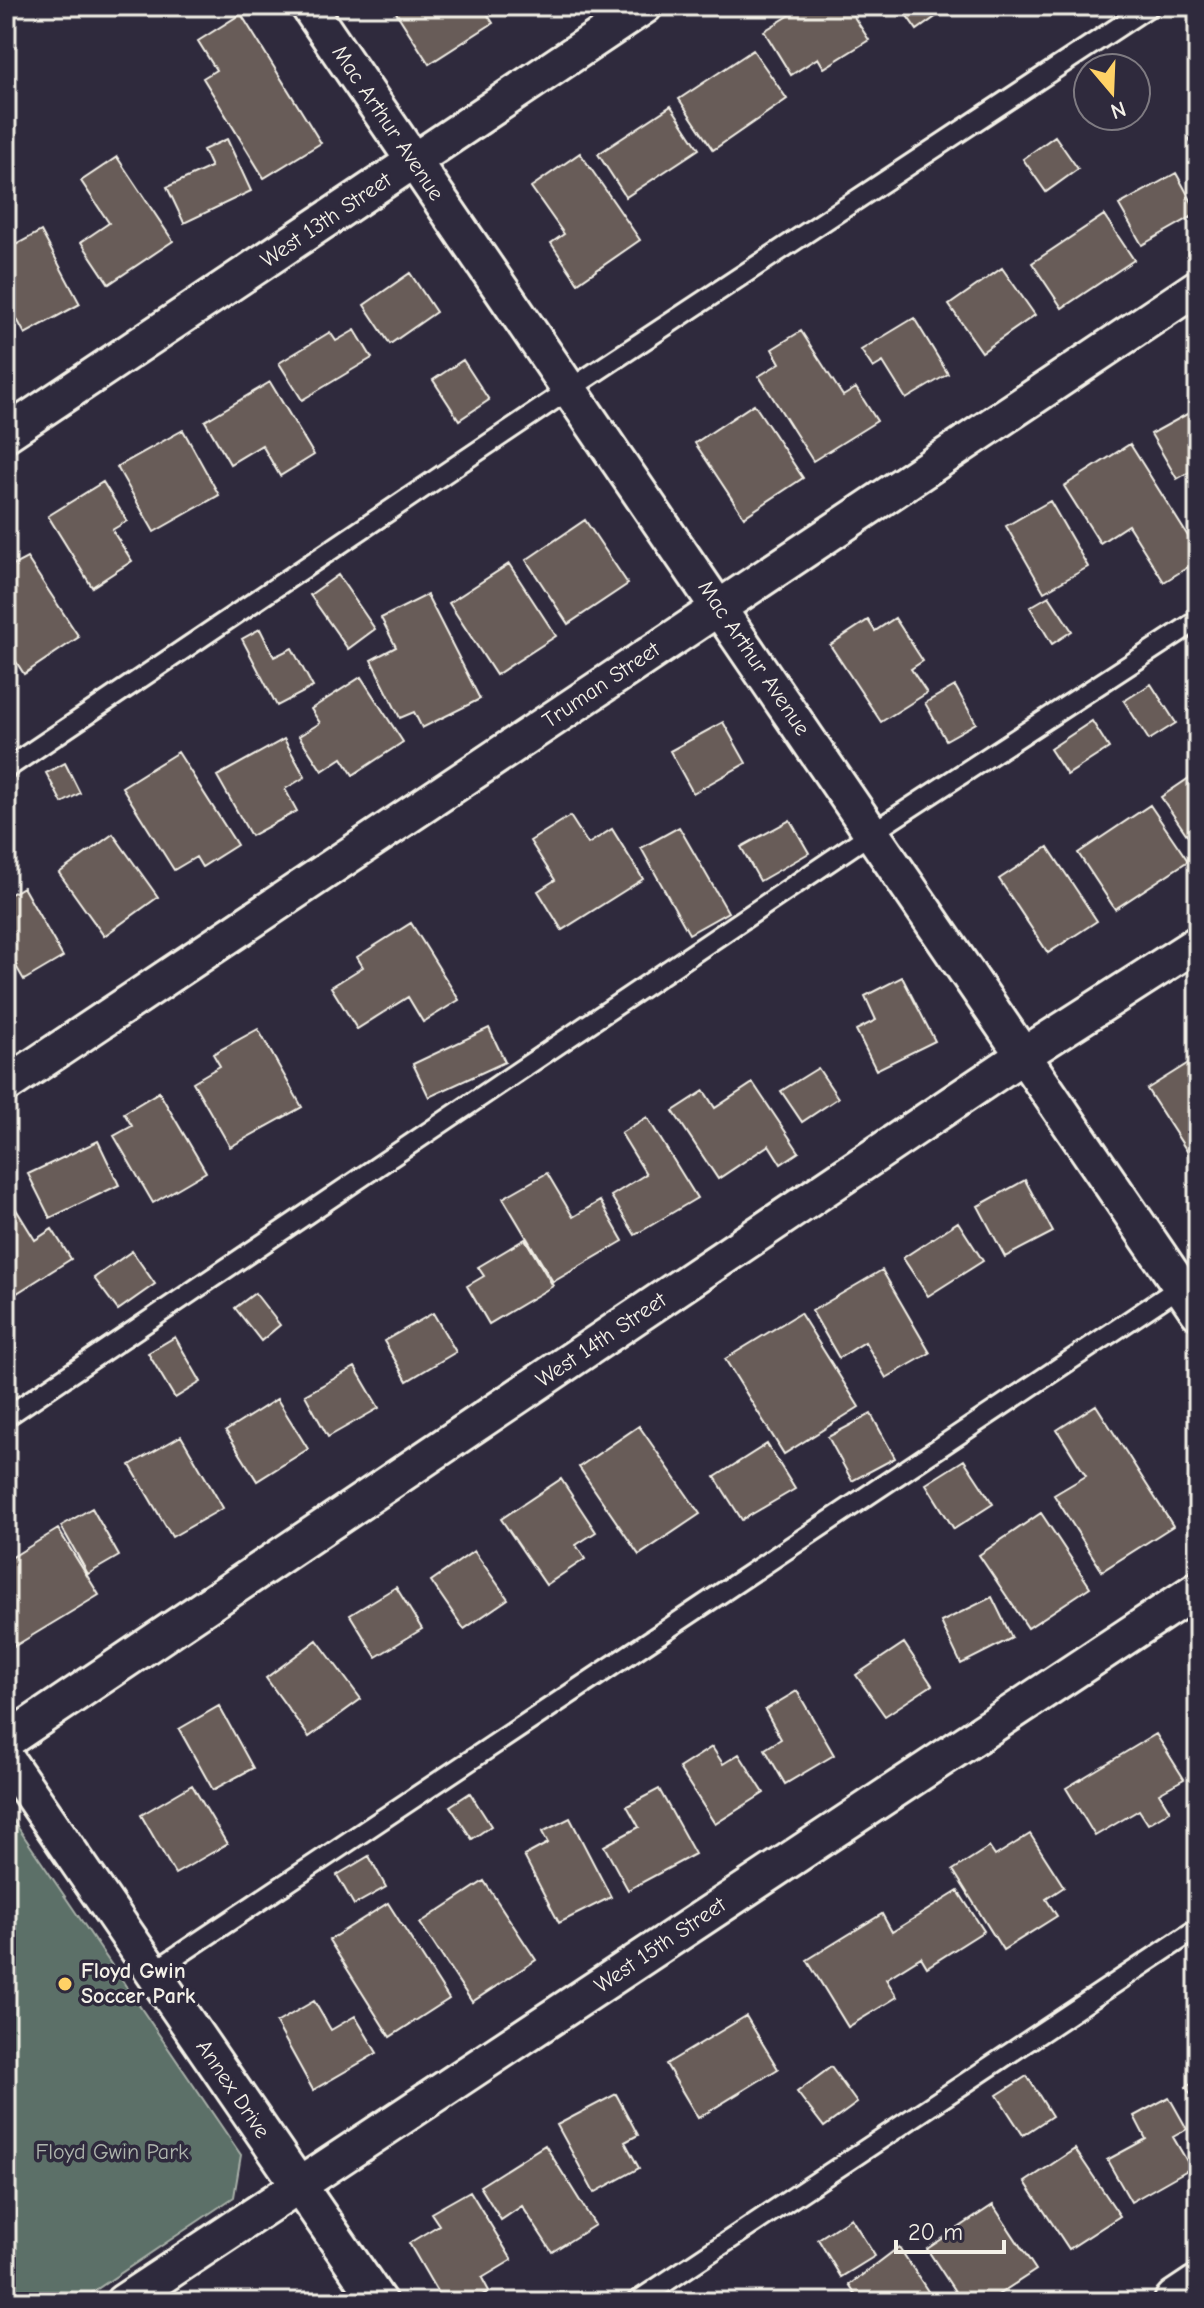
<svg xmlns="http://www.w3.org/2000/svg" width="1204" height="2308" viewBox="0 0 1204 2308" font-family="'Comic Neue',sans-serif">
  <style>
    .green { fill: #5b6f68; stroke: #a8b0a8; stroke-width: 2 }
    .building { fill: #685c58; stroke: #f4f1e8; stroke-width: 2 }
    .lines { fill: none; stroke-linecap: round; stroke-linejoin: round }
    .service-casing { stroke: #f4f1e8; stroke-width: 24 }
    .minor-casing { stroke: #f4f1e8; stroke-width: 40 }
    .secondary-casing { stroke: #f4f1e8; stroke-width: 50 }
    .service { stroke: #2f2a3d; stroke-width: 18 }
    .minor { stroke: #2f2a3d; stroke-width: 34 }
    .secondary { stroke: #2f2a3d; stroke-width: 44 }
    .poi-dot { fill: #ffd166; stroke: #2f2a3d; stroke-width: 3 }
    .labels { text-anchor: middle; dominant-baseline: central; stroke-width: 7; stroke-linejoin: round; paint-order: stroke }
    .street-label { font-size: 22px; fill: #f4f1e8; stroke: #2f2a3d }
    .poi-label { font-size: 22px; font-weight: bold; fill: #f4f1e8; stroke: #2f2a3d; text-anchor: start }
    .park-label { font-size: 22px; fill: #afb6ae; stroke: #2f2a3d }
  </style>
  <rect width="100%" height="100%" fill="#2f2a3d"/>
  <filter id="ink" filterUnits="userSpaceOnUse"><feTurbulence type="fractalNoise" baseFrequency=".0125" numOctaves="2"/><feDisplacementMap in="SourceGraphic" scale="16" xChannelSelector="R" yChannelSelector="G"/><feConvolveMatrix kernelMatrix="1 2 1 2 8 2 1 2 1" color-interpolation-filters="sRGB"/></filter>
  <g filter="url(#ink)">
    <!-- green -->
    <path class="green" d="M6,1810L241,2155L234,2197L78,2302H6Z"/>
    <!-- building -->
    <path class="building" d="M392,6H482L493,23L429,64Z
      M805,6H847L869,40L824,68L818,58L791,75L764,31Z
      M900,6H951L917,30Z
      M241,14L321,143L264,178L203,78L216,70L198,41Z
      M753,50L787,99L713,150L679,99Z
      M671,106L699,149L626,197L598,154Z
      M1198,133V152L1189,139Z
      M1055,136L1078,169L1046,192L1023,159Z
      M227,139L251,191L184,223L167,187L211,167L203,150Z
      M580,153L640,240L578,283L551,243L564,234L531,187Z
      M117,157L173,241L109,284L81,242L109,223L81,181Z
      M1176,173L1198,213L1142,245L1119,205Z
      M1104,215L1134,260L1062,308L1032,263Z
      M41,231L80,304L25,334L6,299V250Z
      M1002,268L1035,315L982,352L949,305Z
      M410,273L436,312L390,344L364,305Z
      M914,318L948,374L906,399L883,362L873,368L861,350Z
      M355,330L372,358L302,400L279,363L330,332L336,341Z
      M6,331L14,344L6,349Z
      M801,331L843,396L856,388L877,421L813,461L759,376L780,363L772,349Z
      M463,360L489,400L459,420L433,380Z
      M270,382L314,455L280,476L262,445L230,464L205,421Z
      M754,404L803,478L744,517L695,443Z
      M1198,408V467L1177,479L1151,434Z
      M183,430L219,495L154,532L117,467Z
      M1130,444L1198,552V561L1164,582L1128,525L1100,543L1064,486Z
      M103,482L127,521L112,530L132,561L92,587L48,516Z
      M1050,501L1088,567L1044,592L1006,526Z
      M585,520L628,584L568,624L526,560Z
      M27,558L79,637L24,674L6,646V569Z
      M509,564L556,636L496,675L449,603Z
      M338,575L375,629L348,649L310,595Z
      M427,595L480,699L422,728L414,712L400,718L371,660L396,647L381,618Z
      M1049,596L1072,631L1052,644L1030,607Z
      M895,618L923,661L911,669L927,693L881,722L830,645L868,620L875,631Z
      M260,629L274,657L292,648L313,687L277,706L242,639Z
      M361,677L403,742L353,775L342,758L322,771L299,736L320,723L311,709Z
      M1151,684L1176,723L1149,740L1124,701Z
      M955,686L976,723L946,740L925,703Z
      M1092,721L1109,748L1067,775L1050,749Z
      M723,722L746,763L693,793L670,751Z
      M284,739L305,777L285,789L297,811L251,836L217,776Z
      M178,752L237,845L202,867L196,857L174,870L122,787Z
      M65,763L80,793L62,803L46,773Z
      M1198,772V851L1161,797Z
      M1150,805L1188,861L1115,909L1078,853Z
      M570,816L588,844L612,829L643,879L562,930L538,891L555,880L530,841Z
      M790,820L809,853L760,881L741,847Z
      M679,827L728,912L689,934L641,848Z
      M113,834L158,897L104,936L59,873Z
      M1048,847L1097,921L1048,953L999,879Z
      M23,887L63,957L24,980L6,949V897Z
      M411,923L459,1000L423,1022L408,997L357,1029L331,987L363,967L357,957Z
      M902,977L935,1041L876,1070L856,1030L876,1020L865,996Z
      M489,1028L505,1062L429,1097L413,1064Z
      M258,1029L302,1107L230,1147L193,1082L220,1066L213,1054Z
      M1198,1057V1168L1147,1089Z
      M818,1068L838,1098L802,1122L781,1091Z
      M753,1083L799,1152L781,1164L769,1145L718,1179L673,1111L704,1091L715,1108Z
      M159,1092L206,1172L153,1203L114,1136L132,1126L124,1113Z
      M647,1117L697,1198L635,1235L611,1196L646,1174L621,1133Z
      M98,1141L119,1185L50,1218L28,1174Z
      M547,1173L573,1217L600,1201L623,1241L553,1282L503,1198Z
      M1025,1180L1053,1232L1005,1257L978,1206Z
      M6,1193L35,1240L52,1229L71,1259L6,1300Z
      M958,1222L983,1261L928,1296L903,1258Z
      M525,1239L553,1286L489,1324L467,1286L484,1276L478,1267Z
      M132,1251L155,1284L118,1310L94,1278Z
      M882,1270L930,1353L886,1378L865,1342L839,1358L812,1311Z
      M255,1293L280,1325L261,1341L235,1308Z
      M433,1313L456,1352L407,1381L384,1341Z
      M800,1313L859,1407L784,1454L725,1359Z
      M175,1337L201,1382L175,1398L148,1353Z
      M355,1367L379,1408L328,1437L305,1395Z
      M277,1399L308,1449L257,1481L226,1431Z
      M1096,1405L1173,1526L1102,1571L1054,1495L1086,1476L1057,1430Z
      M871,1414L895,1458L852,1481L828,1437Z
      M639,1426L700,1514L639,1555L579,1467Z
      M181,1436L223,1508L172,1537L130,1465Z
      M767,1444L795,1489L742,1520L715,1477Z
      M964,1460L993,1504L954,1529L926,1484Z
      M561,1479L596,1532L576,1545L585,1559L546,1585L501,1519Z
      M92,1508L119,1556L88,1574L61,1526Z
      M1041,1513L1090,1587L1028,1628L979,1555Z
      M58,1529L99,1595L15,1646L6,1632V1561Z
      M474,1551L508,1599L464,1629L431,1581Z
      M396,1587L422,1629L376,1657L350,1615Z
      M992,1597L1012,1638L961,1664L941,1622Z
      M317,1640L361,1699L309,1737L266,1678Z
      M904,1643L932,1685L885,1716L856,1675Z
      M797,1691L834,1755L785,1784L765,1749L781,1739L765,1710Z
      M219,1706L253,1768L213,1790L179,1729Z
      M1156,1734L1184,1779L1159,1793L1170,1811L1148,1824L1139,1810L1095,1836L1066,1788Z
      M712,1747L723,1764L739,1754L764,1793L715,1824L679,1768Z
      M192,1785L227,1844L175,1874L141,1815Z
      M659,1789L695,1854L628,1890L604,1846L639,1827L627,1806Z
      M470,1793L491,1826L472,1839L450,1806Z
      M570,1818L611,1897L559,1923L524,1856L548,1843L542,1832Z
      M1030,1834L1064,1887L1046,1899L1057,1916L1003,1950L953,1870L989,1847L995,1856Z
      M369,1856L386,1887L354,1905L337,1875Z
      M484,1881L536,1960L472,2002L420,1923Z
      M958,1891L984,1931L927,1967L921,1957L886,1979L897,1997L848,2027L807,1960L882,1914L892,1932Z
      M388,1903L449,1999L390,2037L329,1940Z
      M314,2001L331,2030L355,2016L377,2053L313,2090L276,2023Z
      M746,2016L778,2069L698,2118L666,2064Z
      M831,2067L857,2103L824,2127L797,2092Z
      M1027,2076L1052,2116L1023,2135L997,2095Z
      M1198,2079V2106L1186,2087Z
      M616,2094L638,2135L625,2142L639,2168L594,2193L557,2125Z
      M1169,2097L1187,2129L1173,2137L1191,2168L1131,2202L1107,2160L1146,2139L1134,2116Z
      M545,2145L595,2225L552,2252L522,2206L501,2220L480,2186Z
      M1075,2149L1120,2216L1069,2249L1025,2182Z
      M470,2191L512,2260L482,2278L489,2291L470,2302H443L409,2243L439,2225L431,2213Z
      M993,2205L1036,2270L987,2302H962L927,2249Z
      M851,2218L875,2256L841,2277L818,2239Z
      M899,2247L935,2302H860L849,2285Z"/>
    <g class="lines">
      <defs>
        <path id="service" d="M6,769L570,389L1150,6
          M6,1417L873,832L1198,620
          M153,1972L1198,1275
          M636,2302L1198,1928"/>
        <path id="minor" d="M308,6L1198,1312
          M6,434L645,6
          M6,1085L1198,287
          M6,1741L1025,1054L1198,943
          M6,1758L379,2302
          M123,2302L1198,1589"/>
        <path id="secondary" d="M1177,2302L1198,2288"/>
      </defs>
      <!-- service casing -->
      <use href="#service" class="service-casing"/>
      <!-- minor casing -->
      <use href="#minor" class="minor-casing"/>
      <!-- secondary casing -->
      <use href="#secondary" class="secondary-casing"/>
      <!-- service -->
      <use href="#service" class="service"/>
      <!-- minor -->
      <use href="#minor" class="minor"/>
      <!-- secondary -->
      <use href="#secondary" class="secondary"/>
    </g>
  </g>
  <!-- markers -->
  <circle class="poi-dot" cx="65" cy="1984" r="8"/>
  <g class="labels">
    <!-- street labels -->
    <g class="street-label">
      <text transform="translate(388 123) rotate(56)">Mac Arthur Avenue</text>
      <text transform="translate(326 220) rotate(-34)">West 13th Street</text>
      <text transform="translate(754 658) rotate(56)">Mac Arthur Avenue</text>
      <text transform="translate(601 685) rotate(-34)">Truman Street</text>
      <text transform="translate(601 1340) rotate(-34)">West 14th Street</text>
      <text transform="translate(660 1945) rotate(-34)">West 15th Street</text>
      <text transform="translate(233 2089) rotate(56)">Annex Drive</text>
    </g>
    <!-- poi labels -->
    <g class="poi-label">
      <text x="81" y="1971">Floyd Gwin<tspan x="81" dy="25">Soccer Park</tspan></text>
    </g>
    <!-- park labels -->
    <g class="park-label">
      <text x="112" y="2152">Floyd Gwin Park</text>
    </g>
  </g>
  <!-- margin -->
  <rect width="1204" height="2308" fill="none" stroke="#2f2a3d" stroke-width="32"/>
  <rect x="16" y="16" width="1172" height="2276" fill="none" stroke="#f4f1e8" stroke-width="3" filter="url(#ink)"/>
  <!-- north arrow -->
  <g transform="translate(1112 92) rotate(161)"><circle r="38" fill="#2f2a3d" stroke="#7e7a81" stroke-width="2"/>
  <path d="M0-6L14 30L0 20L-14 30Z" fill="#ffd166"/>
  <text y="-12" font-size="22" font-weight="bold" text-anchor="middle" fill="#f4f1e8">N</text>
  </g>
  <!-- scale -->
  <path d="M896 2240v12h108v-12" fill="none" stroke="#f4f1e8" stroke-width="4"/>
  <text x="908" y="2240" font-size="24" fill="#f4f1e8" stroke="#2f2a3d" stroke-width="6" paint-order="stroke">20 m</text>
</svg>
